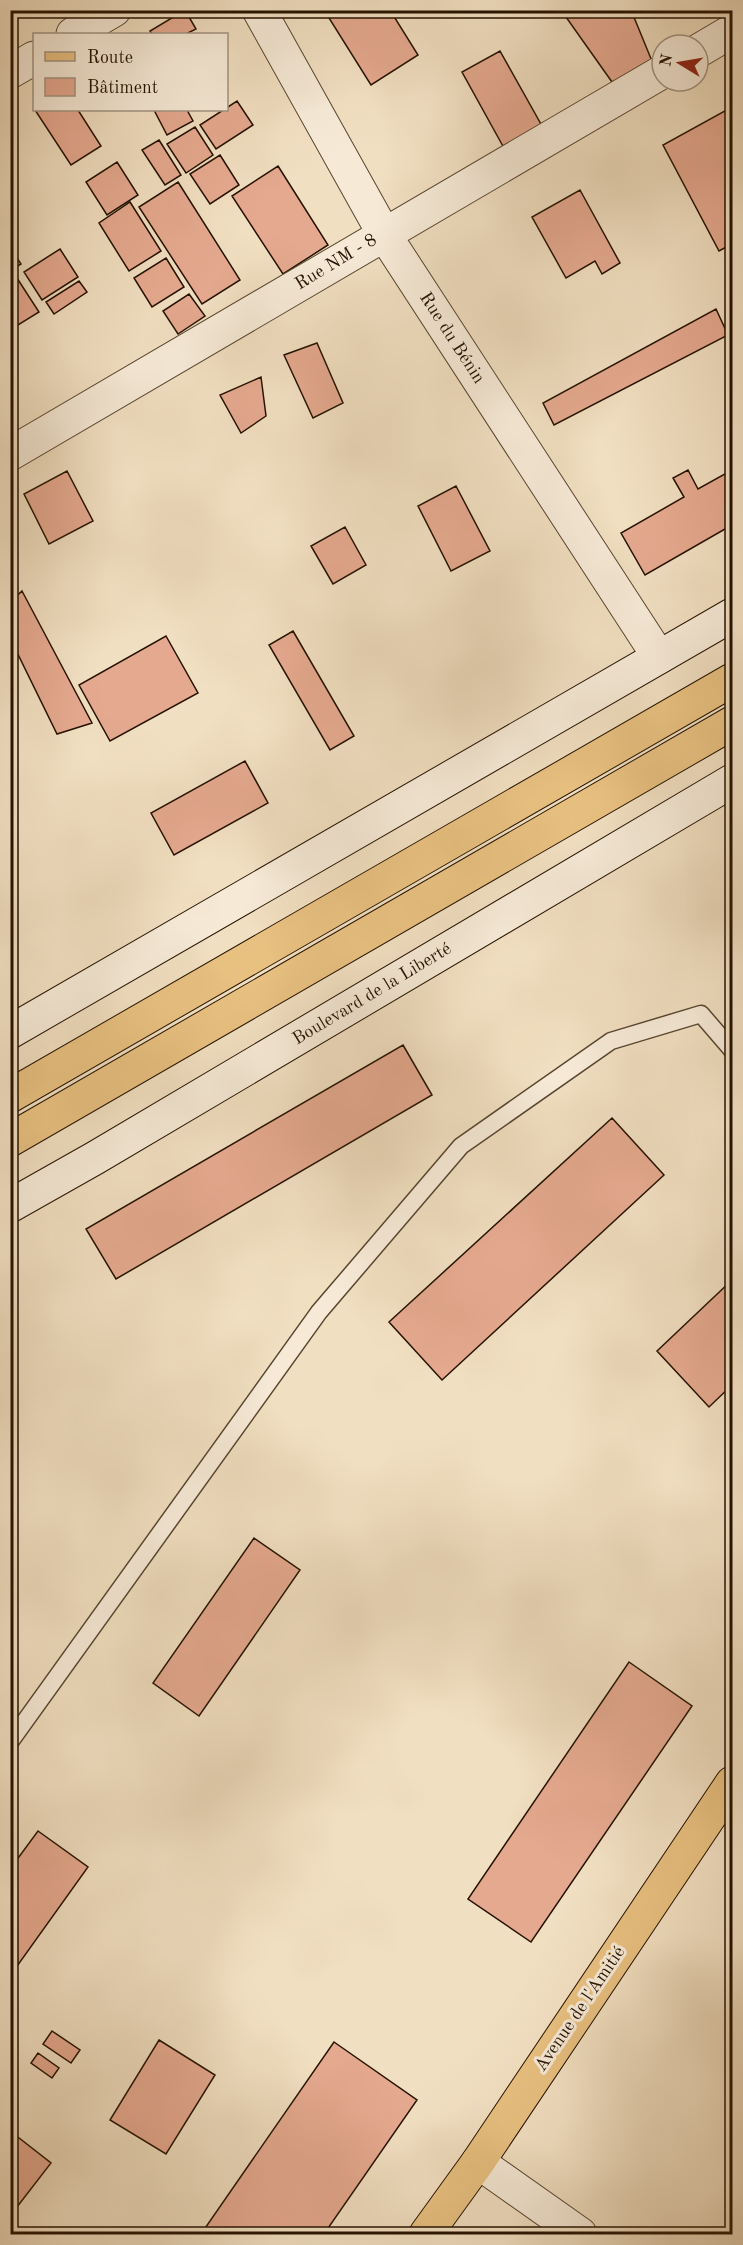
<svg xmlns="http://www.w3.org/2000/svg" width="743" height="2245" viewBox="0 0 743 2245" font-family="'Old Standard TT',serif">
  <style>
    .building { fill: #e5a98f; stroke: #251200; stroke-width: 1.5 }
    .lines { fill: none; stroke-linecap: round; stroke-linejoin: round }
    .service-casing { stroke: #584530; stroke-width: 19 }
    .minor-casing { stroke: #584530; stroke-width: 35 }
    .tertiary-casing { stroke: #584530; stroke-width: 35 }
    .secondary-casing { stroke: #251200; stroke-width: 35 }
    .primary-casing { stroke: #251200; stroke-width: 35 }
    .trunk-casing { stroke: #251200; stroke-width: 35 }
    .service { stroke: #f6ead7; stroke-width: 16 }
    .minor { stroke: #f6ead7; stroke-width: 33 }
    .tertiary { stroke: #f6ead7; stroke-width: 33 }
    .secondary { stroke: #f6ead7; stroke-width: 33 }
    .primary { stroke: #e8c080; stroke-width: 33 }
    .trunk { stroke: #e8c080; stroke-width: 33 }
    .labels { text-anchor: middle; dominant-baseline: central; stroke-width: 6; stroke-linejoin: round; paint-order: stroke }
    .street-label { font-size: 18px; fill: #251200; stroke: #f6ead7 }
  </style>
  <rect width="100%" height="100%" fill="#f1dfc1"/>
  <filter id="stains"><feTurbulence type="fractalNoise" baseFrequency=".00333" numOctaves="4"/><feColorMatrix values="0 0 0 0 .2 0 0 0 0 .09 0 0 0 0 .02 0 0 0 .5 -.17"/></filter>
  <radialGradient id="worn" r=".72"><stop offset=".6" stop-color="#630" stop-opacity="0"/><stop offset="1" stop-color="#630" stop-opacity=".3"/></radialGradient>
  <!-- building -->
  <path class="building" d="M185,10L196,29L186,34H152L150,31Z
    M324,10H390L418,55L371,85Z
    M561,10H631L654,66L612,82Z
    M500,51L542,126L504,148L462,72Z
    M237,101L253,125L216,149L200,125Z
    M732,107V244L719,251L663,145Z
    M35,110H78L101,146L71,165Z
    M154,110H187L193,121L167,135Z
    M195,127L213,155L186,173L167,144Z
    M159,140L181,175L165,185L142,150Z
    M220,155L239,185L210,204L190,174Z
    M117,162L138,195L107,215L86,182Z
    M278,166L328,245L283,274L232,196Z
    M178,182L240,280L202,304L139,207Z
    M580,190L620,263L602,274L595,261L566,278L532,217Z
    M130,202L161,251L129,271L99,223Z
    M10,247L21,264L10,271Z
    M60,249L78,277L42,300L24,272Z
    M166,258L184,287L152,307L134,278Z
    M15,275L39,312L10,330V278Z
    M79,281L87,292L54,314L46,302Z
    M189,294L205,316L178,334L163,311Z
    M716,309L728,335L554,425L543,403Z
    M317,343L343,403L313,418L284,355Z
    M261,377L266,416L241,433L220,395Z
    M688,470L698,489L732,470V525L645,575L621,533L684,497L673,478Z
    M67,471L93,521L49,544L24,494Z
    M456,486L490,551L451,571L418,506Z
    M345,527L366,565L333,584L311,546Z
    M22,591L92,723L57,734L10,638V602Z
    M293,631L354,736L330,750L269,645Z
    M166,636L198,693L110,741L79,685Z
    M245,761L268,803L174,855L151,813Z
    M403,1045L432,1095L116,1279L86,1229Z
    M612,1118L664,1175L442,1380L389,1322Z
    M732,1280V1385L709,1407L657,1351Z
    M728,1498H732V1528H726Z
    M254,1538L300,1570L199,1716L153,1683Z
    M629,1662L692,1706L531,1942L468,1899Z
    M38,1831L88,1867L10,1976V1869Z
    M52,2031L80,2050L71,2063L43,2044Z
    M159,2040L215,2075L166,2154L110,2120Z
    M334,2042L417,2100L324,2234H201Z
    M38,2053L59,2068L52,2078L31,2063Z
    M14,2134L51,2163L10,2216V2139Z"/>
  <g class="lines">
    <defs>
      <path id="service" d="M10,1742L319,1312L461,1146L611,1041L701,1014L732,1050"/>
      <path id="minor" d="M259,10L384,234L659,657
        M73,34L114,10
        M698,51L732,31
        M10,72L34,58
        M10,454L662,72"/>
      <path id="tertiary" d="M478,2162L580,2234"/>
      <path id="secondary" d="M10,1032L732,615
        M10,1206L95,1158L732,781"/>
      <path id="primary" d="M426,2234L478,2162L732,1783"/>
      <path id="trunk" d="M10,1096L732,680
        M10,1140L732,723"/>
    </defs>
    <!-- service casing -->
    <use href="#service" class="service-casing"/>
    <!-- minor casing -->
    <use href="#minor" class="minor-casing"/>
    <!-- tertiary casing -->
    <use href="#tertiary" class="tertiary-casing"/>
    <!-- secondary casing -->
    <use href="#secondary" class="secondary-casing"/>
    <!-- primary casing -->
    <use href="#primary" class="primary-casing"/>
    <!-- trunk casing -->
    <use href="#trunk" class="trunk-casing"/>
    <!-- service -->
    <use href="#service" class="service"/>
    <!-- minor -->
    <use href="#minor" class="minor"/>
    <!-- tertiary -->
    <use href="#tertiary" class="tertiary"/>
    <!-- secondary -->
    <use href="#secondary" class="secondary"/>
    <!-- primary -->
    <use href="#primary" class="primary"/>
    <!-- trunk -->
    <use href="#trunk" class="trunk"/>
  </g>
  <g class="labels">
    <!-- street labels -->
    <g class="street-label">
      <text transform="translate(336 262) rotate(-31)">Rue NM - 8</text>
      <text transform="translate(452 338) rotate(57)">Rue du Bénin</text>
      <text transform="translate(372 994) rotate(-31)">Boulevard de la Liberté</text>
      <text transform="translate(580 2009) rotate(-56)">Avenue de l'Amitié</text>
    </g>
  </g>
  <!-- margin -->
  <rect width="743" height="2245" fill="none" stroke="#f1dfc1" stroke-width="36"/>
  <rect x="12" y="12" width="719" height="2221" fill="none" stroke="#251200" stroke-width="3"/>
  <rect x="18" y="18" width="707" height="2209" fill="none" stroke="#251200" stroke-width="1.5"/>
  <!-- legend -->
  <rect x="33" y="33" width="195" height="78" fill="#f6ead7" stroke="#a29481" stroke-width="1.5"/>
  <rect x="45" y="52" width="30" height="9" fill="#e8c080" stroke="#a29481" stroke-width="1.5"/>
  <text x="87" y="63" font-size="18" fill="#251200">Route</text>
  <rect x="45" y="78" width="30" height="18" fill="#e5a98f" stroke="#a29481" stroke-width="1.5"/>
  <text x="87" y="93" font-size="18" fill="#251200">Bâtiment</text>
  <!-- north arrow -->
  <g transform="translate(680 63) rotate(281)"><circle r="28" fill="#f6ead7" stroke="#a29481" stroke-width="1.5"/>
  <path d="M0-4.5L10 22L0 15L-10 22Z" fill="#8f2418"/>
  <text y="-9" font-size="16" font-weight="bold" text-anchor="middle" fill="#251200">N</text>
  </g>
  <rect width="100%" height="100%" filter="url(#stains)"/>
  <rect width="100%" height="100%" fill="url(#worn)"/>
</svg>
